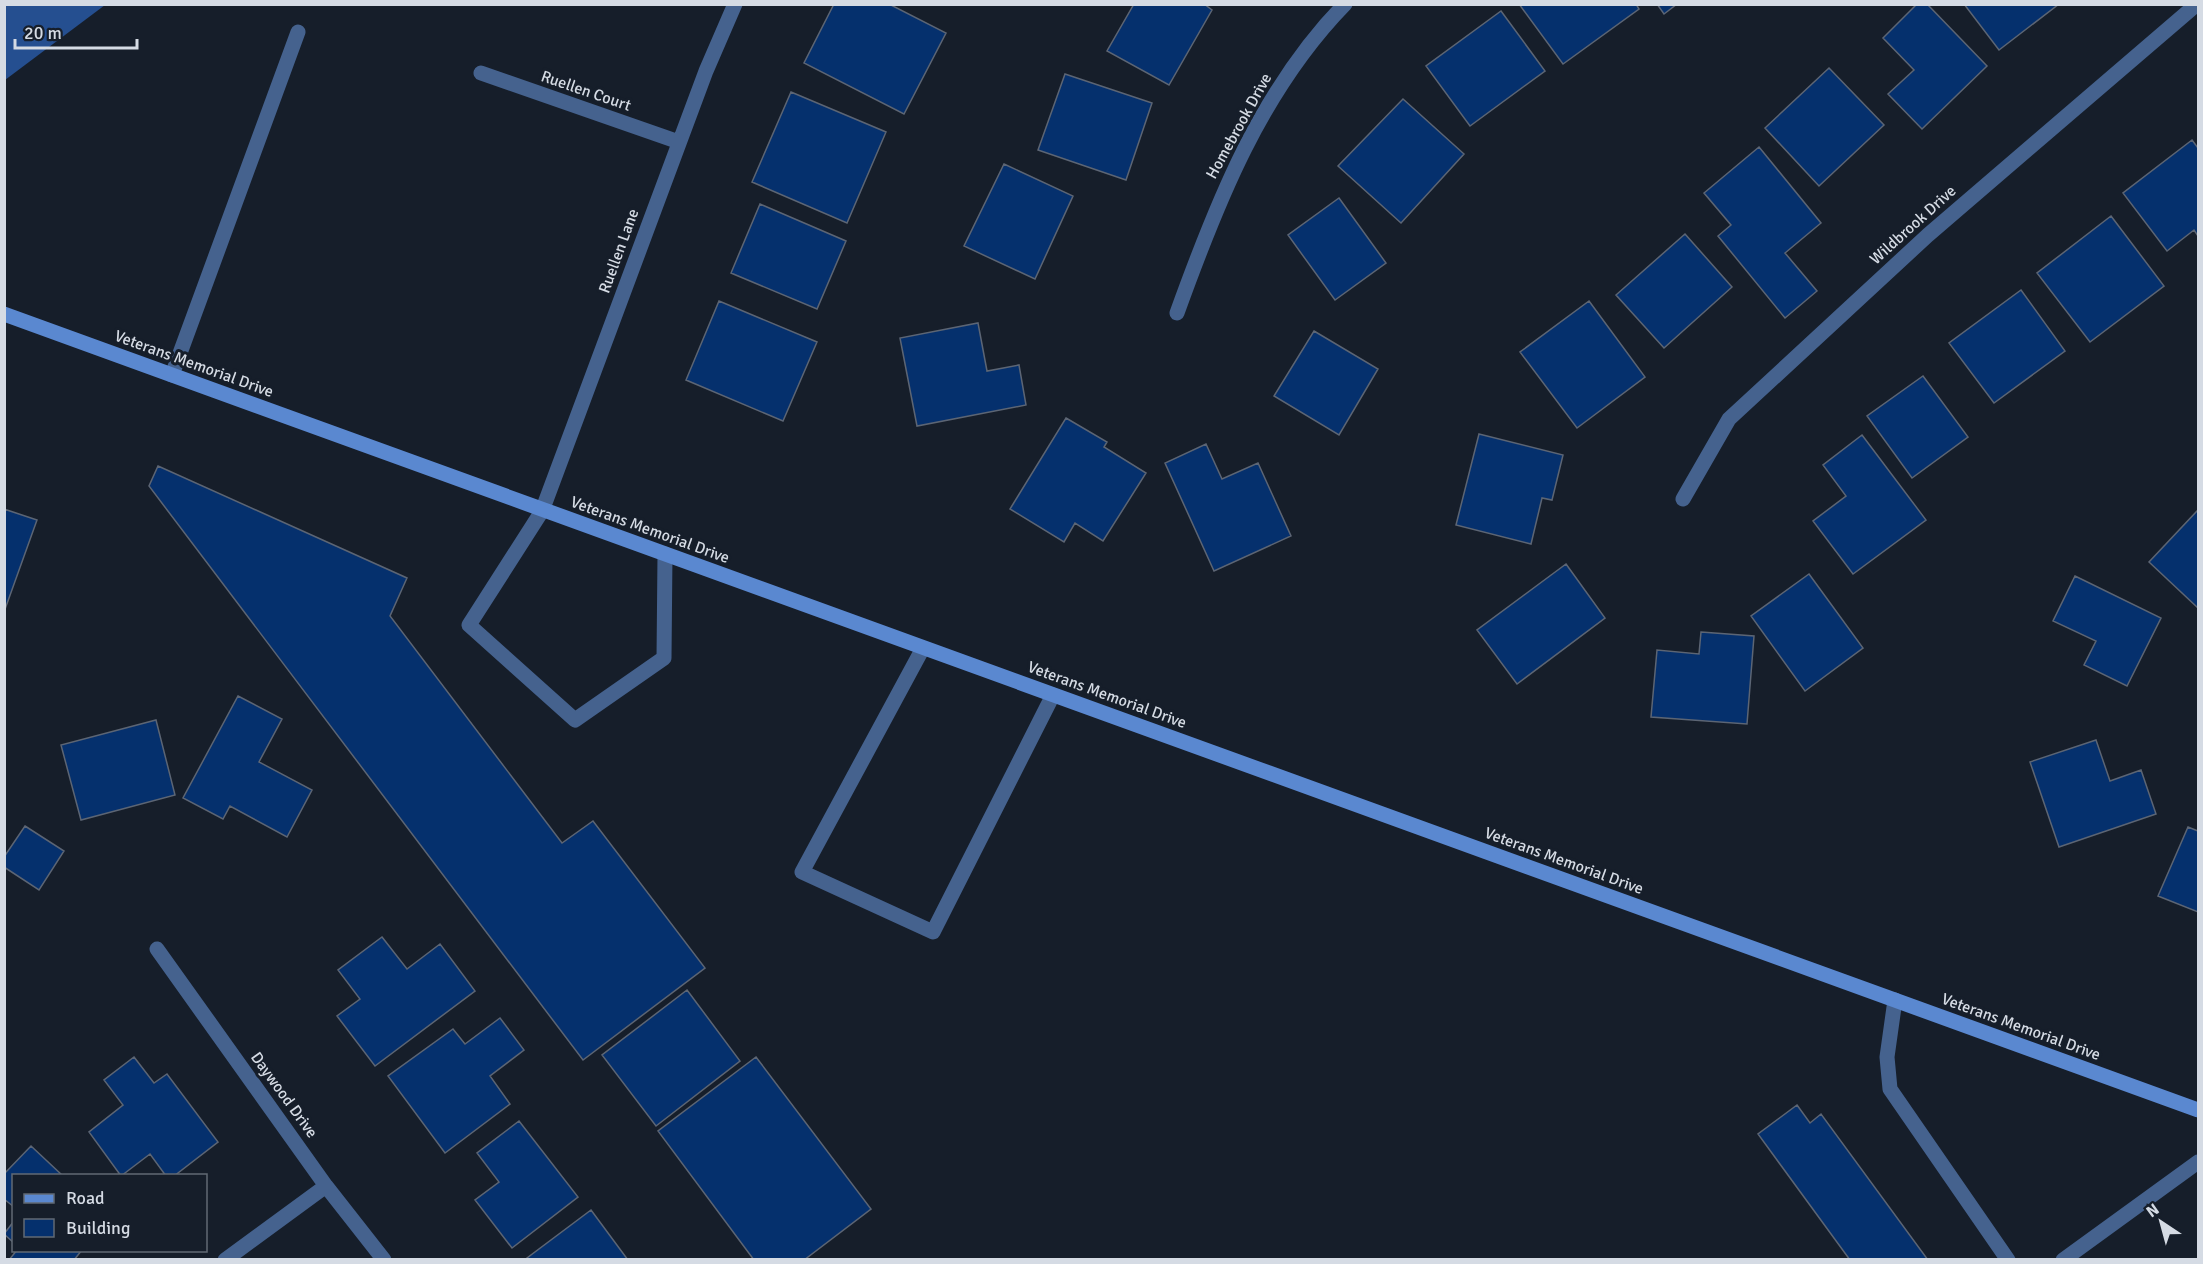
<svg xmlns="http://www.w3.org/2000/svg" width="2203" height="1264" viewBox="0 0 2203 1264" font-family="Signika,sans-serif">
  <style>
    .forest { fill: #254f90 }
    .building { fill: #05306d; stroke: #5c6574; stroke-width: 1.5 }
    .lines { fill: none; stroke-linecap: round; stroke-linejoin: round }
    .service { stroke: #45628e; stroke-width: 15 }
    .minor { stroke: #45628e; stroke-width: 15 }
    .tertiary { stroke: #45628e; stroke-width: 15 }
    .secondary { stroke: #5a88d0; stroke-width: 15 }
    .labels { text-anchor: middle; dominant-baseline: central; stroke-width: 6; stroke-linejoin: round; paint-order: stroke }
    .street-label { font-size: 16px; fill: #d5dbe4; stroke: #161e2a }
  </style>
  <rect width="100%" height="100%" fill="#161e2a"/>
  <!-- forest -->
  <path class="forest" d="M5,4H105V5L5,80Z"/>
  <!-- building -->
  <path class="building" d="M834,4H889L946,33L904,114L804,63Z
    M1134,4H1204L1212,10L1169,85L1107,51Z
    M1519,4H1636L1639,9L1563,64Z
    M1657,4H1677L1664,14Z
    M1917,4H1927L1987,66L1922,129L1888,94L1914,70L1883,38Z
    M1964,4H2059L1999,50Z
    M1501,11L1545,71L1470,126L1426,66Z
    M1829,68L1884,125L1819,186L1765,128Z
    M1065,74L1152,103L1126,180L1038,150Z
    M791,92L886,132L847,223L752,182Z
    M1403,99L1464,154L1401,223L1338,166Z
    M2192,140L2198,148V236L2194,230L2167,251L2123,193Z
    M1759,147L1821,223L1785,253L1817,291L1785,318L1718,236L1731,225L1704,193Z
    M1004,164L1073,196L1035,279L964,246Z
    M1339,198L1386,263L1335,300L1288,235Z
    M760,204L846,241L817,309L731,273Z
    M2111,216L2164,286L2090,342L2037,273Z
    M1685,234L1732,287L1664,348L1616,295Z
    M2021,290L2065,351L1994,403L1949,343Z
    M719,301L817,342L783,421L686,380Z
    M1589,301L1645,377L1577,428L1520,352Z
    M978,323L987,371L1019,365L1026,405L917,426L900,338Z
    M1314,331L1378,369L1339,435L1274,396Z
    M1923,376L1968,437L1912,478L1867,416Z
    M1066,418L1107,442L1104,447L1146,473L1103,541L1075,523L1064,542L1010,509Z
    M1479,434L1563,455L1552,500L1542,498L1531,544L1456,525Z
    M1862,435L1926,520L1853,574L1813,521L1846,496L1823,465Z
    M1206,444L1222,479L1258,463L1291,536L1214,571L1165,463Z
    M158,466L407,578L390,616L562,843L593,821L705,968L583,1060L149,486Z
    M4,509L37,520L4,612Z
    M2198,510V608L2149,562Z
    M1566,564L1605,618L1517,684L1477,630Z
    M1809,574L1863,648L1805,691L1751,616Z
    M2075,576L2161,618L2127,686L2084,665L2096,641L2053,621Z
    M1701,632L1754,636L1747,724L1651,717L1657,650L1699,654Z
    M238,696L282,719L259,762L312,790L287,837L230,806L223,819L183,798Z
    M156,720L175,795L81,820L61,745Z
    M2096,740L2110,781L2141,770L2156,814L2059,847L2030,762Z
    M25,826L64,851L39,890L4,867V857Z
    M2188,827L2198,831V912L2158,896Z
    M382,937L407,969L440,944L475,991L375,1066L337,1016L360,999L338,970Z
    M687,990L740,1061L656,1126L602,1055Z
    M500,1018L524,1050L490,1076L510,1104L445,1153L388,1076L453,1029L465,1044Z
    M134,1057L154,1083L167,1074L218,1142L174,1176H166L150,1154L121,1176L89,1132L123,1105L104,1080Z
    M756,1057L871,1209L804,1260H754L658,1131Z
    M1797,1105L1810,1123L1821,1114L1928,1260H1850L1758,1134Z
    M519,1121L578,1197L512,1248L475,1200L499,1182L477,1153Z
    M31,1146L63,1176H14V1207L4,1199V1174Z
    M591,1210L628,1260H528L527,1258Z
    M14,1221V1243L4,1234Z
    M17,1250H82L74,1260H9Z"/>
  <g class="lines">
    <!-- service -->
    <path class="service" d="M172,375L298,32
      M542,511L469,625L575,720L664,658L665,554
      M923,648L802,872L933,932L1053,695
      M1895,1000L1887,1057L1890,1089L2008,1260"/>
    <!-- minor -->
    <path class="minor" d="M481,73L679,142
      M1177,313C1217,202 1261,90 1345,4
      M1683,499L1729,419L1928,235L2197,4
      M542,511L706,71L735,4
      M157,949L326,1186L384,1260
      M225,1260L326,1186"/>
    <!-- tertiary -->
    <path class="tertiary" d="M2063,1260L2198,1162"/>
    <!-- secondary -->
    <path class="secondary" d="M4,314L2198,1110"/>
  </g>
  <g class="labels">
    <!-- street labels -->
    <g class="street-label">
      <text transform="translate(586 91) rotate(19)">Ruellen Court</text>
      <text transform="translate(1239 126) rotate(-61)">Homebrook Drive</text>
      <text transform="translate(1913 225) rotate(-42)">Wildbrook Drive</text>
      <text transform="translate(619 251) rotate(-70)">Ruellen Lane</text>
      <text transform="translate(194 364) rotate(20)">Veterans Memorial Drive</text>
      <text transform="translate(650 530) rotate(20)">Veterans Memorial Drive</text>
      <text transform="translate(1107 695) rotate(20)">Veterans Memorial Drive</text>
      <text transform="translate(1564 861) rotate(20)">Veterans Memorial Drive</text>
      <text transform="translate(2021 1027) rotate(20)">Veterans Memorial Drive</text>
      <text transform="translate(284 1095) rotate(54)">Daywood Drive</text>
    </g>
  </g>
  <!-- border -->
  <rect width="2203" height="1264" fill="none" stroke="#d5dbe4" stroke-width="12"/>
  <!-- legend -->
  <rect x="12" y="1174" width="195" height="78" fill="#161e2a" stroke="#626a74" stroke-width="1.5"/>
  <rect x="24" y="1194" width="30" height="9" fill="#5a88d0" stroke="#626a74" stroke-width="1.5"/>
  <text x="66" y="1204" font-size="18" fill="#d5dbe4">Road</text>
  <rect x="24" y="1219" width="30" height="18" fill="#05306d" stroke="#626a74" stroke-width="1.5"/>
  <text x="66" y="1234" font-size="18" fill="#d5dbe4">Building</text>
  <!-- north arrow -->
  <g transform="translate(2161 1222) rotate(324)" stroke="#161e2a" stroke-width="4.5" paint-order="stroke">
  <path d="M0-4.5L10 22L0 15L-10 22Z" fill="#d5dbe4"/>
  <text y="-9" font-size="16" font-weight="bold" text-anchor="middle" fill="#d5dbe4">N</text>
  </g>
  <!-- scale -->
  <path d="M15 39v9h122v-9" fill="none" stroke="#d5dbe4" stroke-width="3"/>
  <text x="24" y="39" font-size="18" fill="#d5dbe4" stroke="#161e2a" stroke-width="4.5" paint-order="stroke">20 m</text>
</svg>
